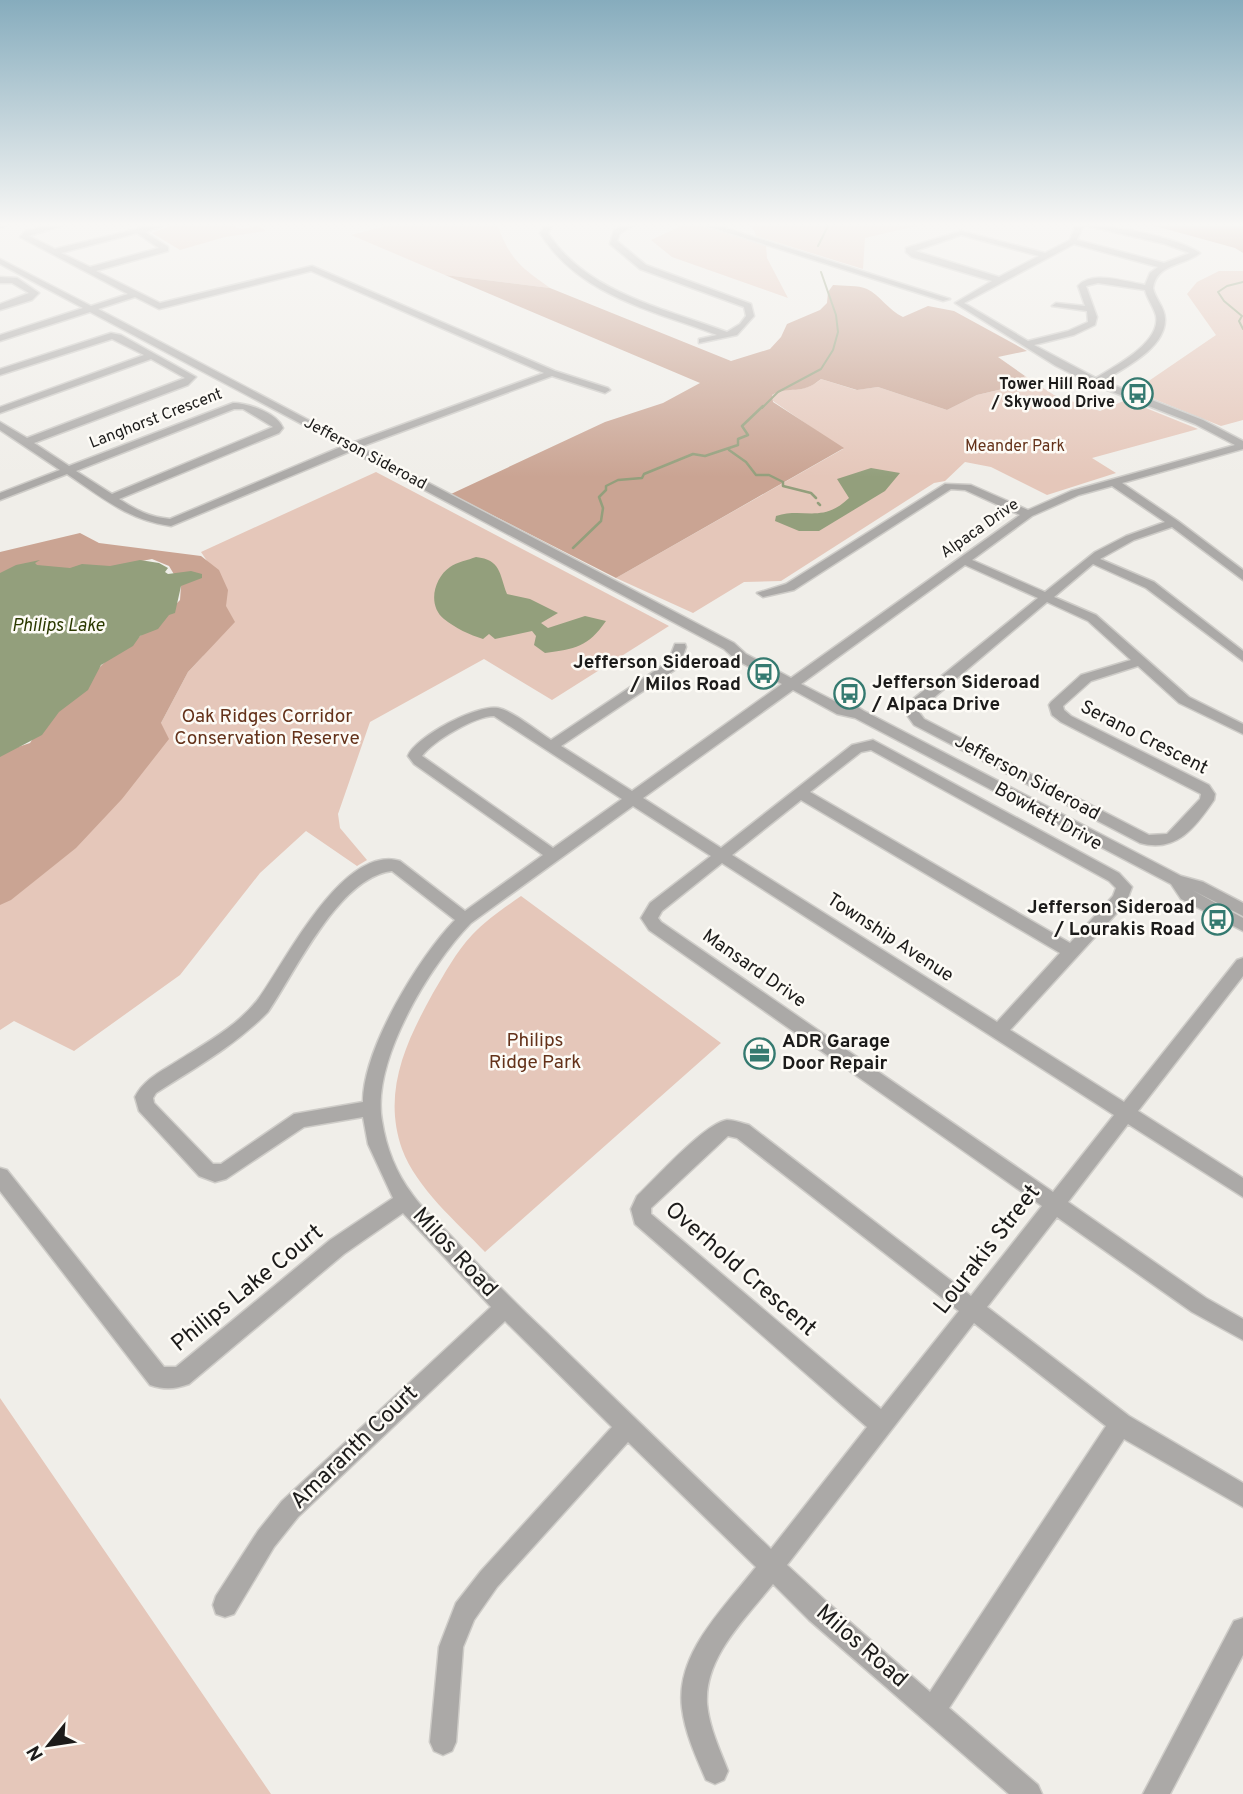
<svg xmlns="http://www.w3.org/2000/svg" width="1243" height="1794" viewBox="0 0 1243 1794" font-family="Overpass,sans-serif">
  <style>
    .green { fill: #e5c7ba }
    .forest { fill: #caa493 }
    .water { fill: #939f7c }
    .lines { fill: none; stroke-linecap: round; stroke-linejoin: round }
    .stream-far1 { stroke: #939f7c; stroke-width: 2 }
    .stream { stroke: #939f7c; stroke-width: 2.5 }
    .minor-casing { stroke: #ceccc8; stroke-width: 3 }
    .minor { fill: #aba9a7; fill-rule: evenodd }
    .labels { text-anchor: middle; dominant-baseline: central; stroke-width: 5; stroke-linejoin: round; paint-order: stroke }
    .far-poi-label { font-size: 16px; font-weight: bold; fill: #1c1b1a; stroke: #fdfbf6; text-anchor: end }
    .far-street-label { font-size: 16px; fill: #1c1b1a; stroke: #fdfbf6 }
    .far-park-label { font-size: 16px; fill: #64321a; stroke: #fdfbf6 }
    .far-water-label { font-size: 18px; font-style: italic; fill: #2b3900; stroke: #fdfbf6 }
    .poi-label { font-size: 19px; font-weight: bold; fill: #1c1b1a; stroke: #fdfbf6; text-anchor: end }
    .park-label { font-size: 19px; fill: #64321a; stroke: #fdfbf6 }
    .street-label { font-size: 19px; fill: #1c1b1a; stroke: #fdfbf6 }
    .near-street-label { font-size: 23px; fill: #1c1b1a; stroke: #fdfbf6 }
  </style>
  <rect width="100%" height="100%" fill="#f0eee9"/>
  <!-- green -->
  <path class="green" d="M170,226H233L240,229L259,226L266,231L225,237L180,250L152,233Z
    M386,226H498C510,260 522,268 550,288L445,275L351,235Z
    M681,226H702L766,246L767,258L788,298L672,257L651,240Z
    M752,226H916L865,238L863,269L756,236Z
    M1219,271H1243V420L1221,426L1134,391L1216,335L1187,294L1197,282Z
    M1025,376L1054,395L1100,411L1126,400L1198,429L1092,458L1116,473L1047,495L991,467L965,462L945,481L934,483L781,581L744,582L693,613L616,578L843,449L773,401L772,395C790,385 803,395 821,379L856,390L878,387L947,410L977,395L1011,387Z
    M376,472L669,626L552,700L484,659L370,722L338,814L340,828L367,860L357,866L306,831L260,873L180,975L74,1051L14,1021L0,1030V886L161,723L188,672L203,656L224,586L201,552Z
    M521,896L721,1043L485,1252C456,1221 417,1189 402,1149C382,1092 406,1042 433,993C445,973 456,952 472,935C486,920 504,908 521,896Z
    M0,1398L271,1794H0Z"/>
  <!-- forest -->
  <path class="forest" d="M1155,226H1243V253L1235,248Z
    M445,275L550,288L731,361L770,349L781,337L787,324L820,310L827,303L828,292L833,285C844,286 858,285 867,289C879,294 889,311 903,317L928,306L954,311L1027,351L998,357L1025,376L1011,387L977,395L947,410L878,387L857,390L821,379C801,396 790,385 772,395L773,402L844,448L616,578L451,494L605,422L663,403L700,383Z
    M80,533L99,543L201,556L219,570L228,590L226,606L235,622L188,672L161,723L169,739L122,799L76,848L11,900L0,905V753L30,743L43,723L113,654L155,626L180,600L181,586L169,566L152,559L90,571L0,582V552Z"/>
  <!-- water -->
  <path class="water" d="M871,468L900,473L885,491L819,531H799L775,521L776,516C804,507 822,524 849,498L837,479Z
    M476,557C501,560 499,573 507,594L530,599L558,613L541,623L548,628L585,616L606,621C588,647 575,649 545,653L534,645L536,636L532,631L495,639L489,634L483,639C470,635 455,628 444,619C427,605 434,578 450,567C457,562 468,560 476,557Z
    M40,560L35,563L37,565L70,568L82,564L110,566L140,560L159,563L168,568L165,572L168,574L191,571L202,574V578L181,586L175,613L169,615L158,629L140,636L133,646L101,665L88,690L59,712L42,735L0,757V573L16,565Z"/>
  <g class="lines">
    <!-- stream-far1 -->
    <path class="stream-far1" d="M818,246L828,226
      M1243,282L1227,286L1218,292L1224,301L1242,316L1239,321L1243,329
      M762,408L778,392L821,369L833,350L838,332L836,315L821,272"/>
    <!-- stream -->
    <path class="stream" d="M729,450L746,462L756,475H769L783,482V486L811,493L816,498
      M818,503L820,505
      M573,548L601,521L603,508L599,497L606,490V486L618,480L642,478L644,474L693,454L705,456L738,445V439L748,435L742,426L763,406"/>
    <defs>
      <path id="minor" d="M0,226H5L0,228Z
        M47,226H61L29,236L55,249L149,226H162L145,232L168,247V251L96,271L160,303L312,266L555,371L608,388L610,390L605,393L552,376L360,447L734,643L746,654L791,678L1020,515L965,490L951,489L794,590L763,597L757,593L786,584L945,484L971,485L1028,510L1071,491L1235,445L1195,424L1092,384L1056,366L955,303L992,281L912,257L906,252V248L961,231L1045,253L1070,240L1075,226H1083L1077,240L1164,263L1190,253L1165,244L1088,226C1118,226 1175,237 1200,253C1184,266 1157,263 1153,288C1155,299 1165,307 1165,319C1166,348 1124,368 1103,381L1203,420L1243,441V449L1122,483L1178,521L1243,570V580L1172,527L1134,540L1100,559L1154,582L1243,651V661L1146,588L1093,564L1054,597L1096,615L1189,697L1243,724V734L1179,703L1138,666L1091,681L1063,706L1064,710L1071,716L1209,785L1215,794L1214,800C1195,828 1176,853 1140,843L914,725L904,711L907,704L1038,598L965,565L801,684L846,707L853,704L864,711L1181,876L1203,882L1243,903V916L1192,890L1243,918V931L1181,899L1171,884L855,718L837,714L793,690L643,798L721,848L852,745L873,740L1119,873L1132,887L1126,903L1010,1030L1124,1102L1237,960L1243,958V976L1138,1111L1243,1178V1197L1128,1124L1068,1202L1206,1298L1243,1319V1340L1192,1312L1057,1217L987,1307L1129,1416L1243,1483V1507L1124,1439L949,1708L1038,1785L1042,1794H1009L809,1620L773,1584C746,1618 704,1657 707,1704C709,1727 720,1750 728,1771L724,1780L715,1784L706,1780C696,1757 685,1733 682,1708C675,1653 725,1607 756,1567L628,1442L497,1587L474,1620L463,1647L456,1742L452,1751L443,1755L434,1751L430,1742L439,1647L456,1603L481,1571L612,1427L505,1321L298,1517L274,1547L234,1614L225,1617L216,1614L213,1605L216,1596L258,1531L282,1501L491,1307L403,1213L344,1254L189,1384C175,1389 165,1390 150,1385L0,1191V1168L7,1170L164,1367H176L330,1240L393,1198L368,1144L363,1117L304,1127L226,1179L215,1182L199,1176L139,1111L135,1097C144,1079 162,1071 179,1060C206,1043 239,1025 259,998C286,961 343,844 400,861L465,911L543,855L414,764L408,756C415,737 477,704 498,708C513,711 537,731 551,740L668,662L675,644H685L686,647L679,667L561,746L632,791L782,684L736,660L724,649L351,451L171,526C128,520 103,498 67,474L0,500V493L60,470L0,430V422L27,438L185,378L151,359L0,413V407L144,355L112,339L0,375V369L111,333L121,335L196,377L188,385L34,443L69,466L233,403C248,403 277,413 283,428L279,433L119,499C136,510 149,517 170,519L343,446L90,312L0,341V335L83,308L0,264V259L91,306L128,294L20,237L25,231ZM137,233L159,248L90,267L61,253ZM961,235L1039,256L999,277L915,251ZM1074,244L1158,267L1150,273L1145,285C1126,282 1092,270 1078,286L1085,306L1056,303L1052,306L1087,311L1088,322L1068,331L1028,341L964,303ZM311,271L544,373L352,443L98,309L135,297L159,309ZM1098,283L1145,290C1147,299 1154,307 1156,316C1161,343 1115,366 1096,378L1034,345L1074,335L1095,325L1097,317L1086,286ZM234,409H243L273,427L112,494L76,471ZM1112,486L1165,522L1126,536L1095,552L1045,592L972,560L1032,516L1079,495ZM1047,602L1088,621L1131,660L1081,675L1051,702L1049,705L1052,715L1061,722L1201,794L1200,799L1167,834L1149,835L924,719L918,711ZM494,716L622,799L553,848L422,756C433,741 475,716 494,716ZM871,750L1109,881L1116,888L1113,896L1070,943L810,792L861,752ZM801,800L1060,953L997,1022L732,855ZM633,806L711,856L650,903L641,918L649,930L1042,1206L971,1296L749,1125C742,1123 733,1120 727,1120C705,1123 655,1179 637,1196L631,1209L635,1224L867,1427L771,1549C695,1476 620,1404 545,1331C513,1301 482,1269 452,1237C439,1223 423,1210 412,1194C396,1173 386,1147 382,1121C371,1061 430,965 471,923ZM722,863L1114,1115L1053,1192L661,922L658,918L662,911ZM392,871L455,920C418,958 363,1049 363,1102L294,1114L221,1164H213L154,1103L153,1098L156,1093C195,1068 236,1045 268,1012C296,971 339,877 392,871ZM728,1136L737,1138L959,1311L881,1409L651,1214V1208ZM974,1323L1106,1426L930,1692L827,1602L787,1565Z
        M544,226H552L548,233C586,293 664,308 727,332L740,324L746,316L744,307L640,269L610,244L614,230L623,226H633L620,233L617,241L646,265L751,304L754,316L737,335L699,343V339L717,335C652,310 579,296 540,233Z
        M707,226H719L950,299L943,301Z
        M0,277L17,278L39,293L32,300L0,310V304L29,293L12,283H0Z
        M1243,1618V1655L1170,1794H1143L1234,1621Z"/>
    </defs>
    <!-- minor casing -->
    <use href="#minor" class="minor-casing"/>
    <!-- minor -->
    <use href="#minor" class="minor"/>
  </g>
  <!-- sky -->
  <linearGradient id="sky" x2="0" y2="1"><stop stop-color="#86acbd"/><stop offset="0.47" stop-color="#f8f7f5"/><stop offset="1" stop-color="#f8f7f5" stop-opacity="0"/></linearGradient>
  <rect width="1243" height="477" fill="url(#sky)"/>
  <!-- icons -->
  <defs>
    <symbol id="bus-ring" viewBox="-11 -11 22 22"><circle r="9.5" fill="#fdfbf6" stroke="#357a70" stroke-width="1.5"/><path d="M-5-6H5V4H4V6H2V4H-2V6H-4V4H-5ZM-3.5-4V0h7V-4ZM-3.5 1.2v1.5H-2V1.2ZM2 1.2v1.5H3.5V1.2Z" fill="#357a70"/></symbol>
    <symbol id="office-ring" viewBox="-11 -11 22 22"><circle r="9.5" fill="#fdfbf6" stroke="#357a70" stroke-width="1.5"/><path d="M-6-3h4V-5.5h4V-3h4V5H-6ZM-1-4.5V-3h2v-1.5ZM-6 0V1H6V0Z" fill="#357a70"/></symbol>
  </defs>
  <g fill-rule="evenodd">
    <use href="#bus-ring" x="1120" y="376" width="35" height="35"/>
    <use href="#bus-ring" x="746" y="656" width="35" height="35"/>
    <use href="#bus-ring" x="832" y="676" width="35" height="35"/>
    <use href="#bus-ring" x="1200" y="902" width="35" height="35"/>
    <use href="#office-ring" x="742" y="1036" width="35" height="35"/>
  </g>
  <g class="labels">
    <!-- far-poi labels -->
    <g class="far-poi-label">
      <text x="1115" y="385">Tower Hill Road<tspan x="1115" dy="18">/ Skywood Drive</tspan></text>
    </g>
    <!-- far-street labels -->
    <g class="far-street-label">
      <text transform="translate(156 419) rotate(-21)">Langhorst Crescent</text>
      <text transform="translate(365 454) rotate(28)">Jefferson Sideroad</text>
      <text transform="translate(980 529) rotate(-35)">Alpaca Drive</text>
    </g>
    <!-- far-park labels -->
    <g class="far-park-label">
      <text x="1015" y="447">Meander Park</text>
    </g>
    <!-- far-water labels -->
    <g class="far-water-label">
      <text x="58" y="626">Philips Lake</text>
    </g>
    <!-- poi labels -->
    <g class="poi-label">
      <text x="741" y="663">Jefferson Sideroad<tspan x="741" dy="22">/ Milos Road</tspan></text>
      <text x="872" y="683" text-anchor="start">Jefferson Sideroad<tspan x="872" dy="22">/ Alpaca Drive</tspan></text>
      <text x="1195" y="908">Jefferson Sideroad<tspan x="1195" dy="22">/ Lourakis Road</tspan></text>
      <text x="782" y="1042" text-anchor="start">ADR Garage<tspan x="782" dy="22">Door Repair</tspan></text>
    </g>
    <!-- park labels -->
    <g class="park-label">
      <text x="267" y="717">Oak Ridges Corridor<tspan x="267" dy="22">Conservation Reserve</tspan></text>
      <text x="535" y="1041">Philips<tspan x="535" dy="22">Ridge Park</tspan></text>
    </g>
    <!-- street labels -->
    <g class="street-label">
      <text transform="translate(1144 738) rotate(27)">Serano Crescent</text>
      <text transform="translate(1027 778) rotate(28)">Jefferson Sideroad</text>
      <text transform="translate(1048 817) rotate(29)">Bowkett Drive</text>
      <text transform="translate(890 938) rotate(33)">Township Avenue</text>
      <text transform="translate(754 969) rotate(35)">Mansard Drive</text>
    </g>
    <!-- near-street labels -->
    <g class="near-street-label">
      <text transform="translate(988 1250) rotate(-52)">Lourakis Street</text>
      <text transform="translate(454 1253) rotate(47)">Milos Road</text>
      <text transform="translate(740 1270) rotate(41)">Overhold Crescent</text>
      <text transform="translate(248 1289) rotate(-39)">Philips Lake Court</text>
      <text transform="translate(355 1448) rotate(-44)">Amaranth Court</text>
      <text transform="translate(861 1647) rotate(41)">Milos Road</text>
    </g>
  </g>
  <!-- north arrow -->
  <g transform="translate(49 1745) rotate(240)" stroke="#fdfbf6" stroke-width="5" paint-order="stroke">
  <path d="M0-5L12 26L0 18L-12 26Z" fill="#1c1b1a"/>
  <text y="-10" font-size="19" font-weight="bold" text-anchor="middle" fill="#1c1b1a">N</text>
  </g>
</svg>
